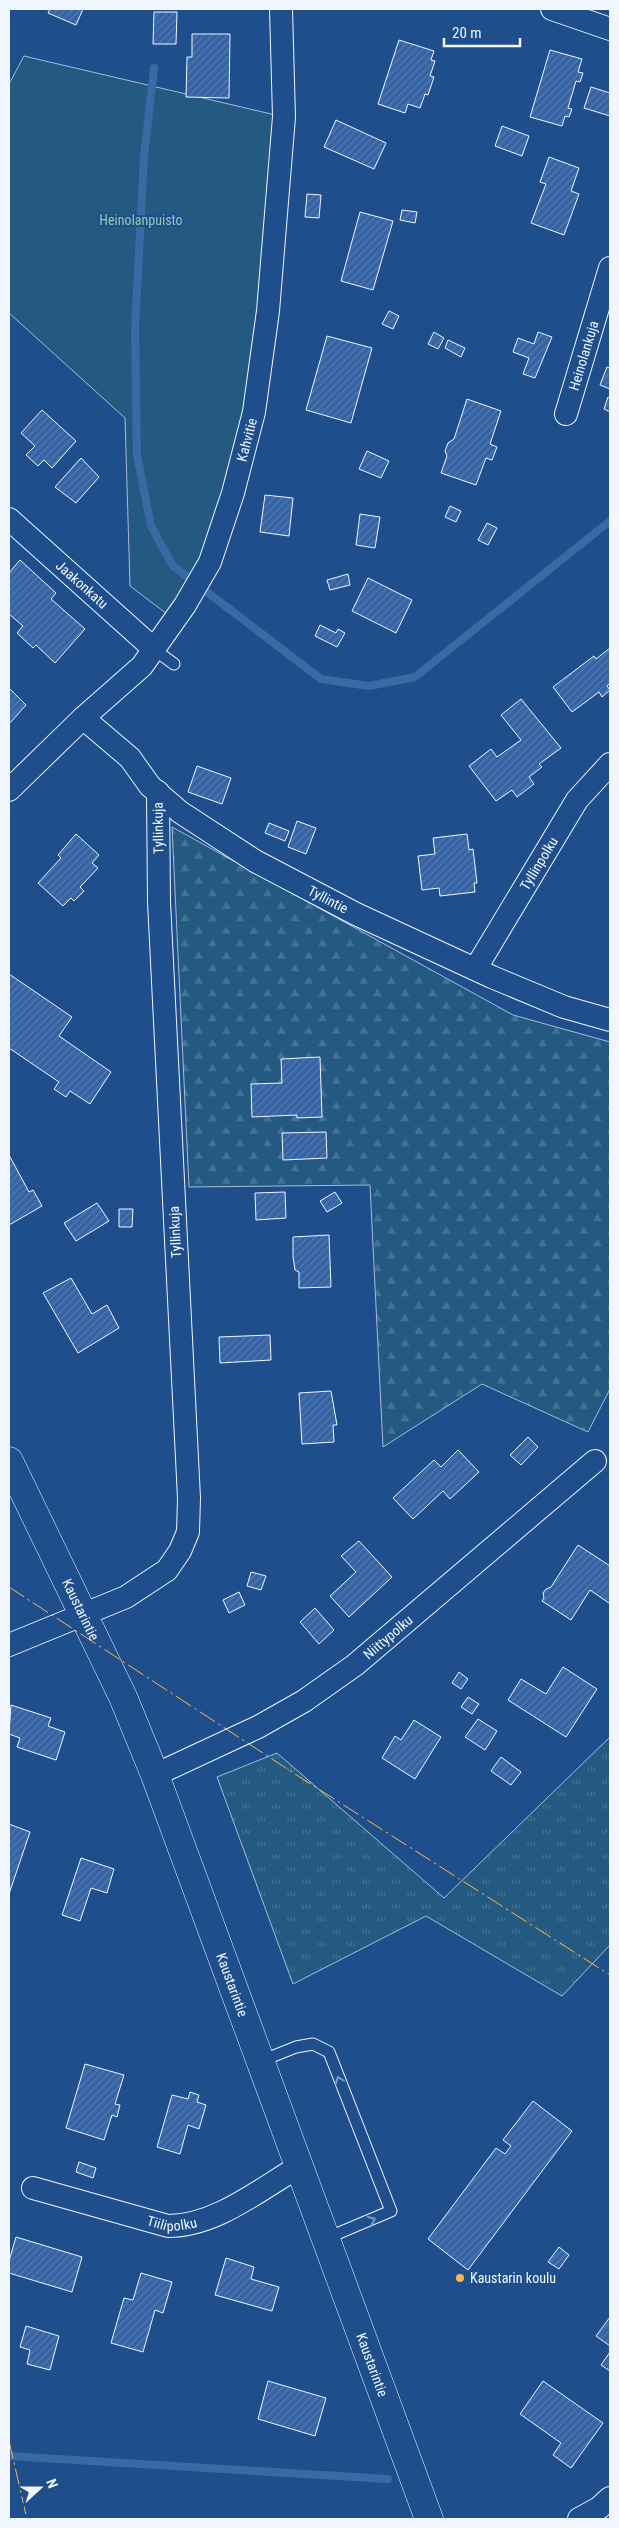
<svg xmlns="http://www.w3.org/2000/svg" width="619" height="2528" viewBox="0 0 619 2528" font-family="'Roboto Condensed',sans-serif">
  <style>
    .grass { fill: url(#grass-tufts); stroke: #a8bbd7 }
    .forest { fill: url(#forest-firs); stroke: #a8bbd7 }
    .park { fill: #245a82; stroke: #a8bbd7 }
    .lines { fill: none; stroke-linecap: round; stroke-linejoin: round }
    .stream { stroke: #3b69a3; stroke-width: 8 }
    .building { fill: url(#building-hatch); stroke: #f2f6ff }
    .service-casing { stroke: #f2f6ff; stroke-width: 13 }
    .minor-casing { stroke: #f2f6ff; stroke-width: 24 }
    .tertiary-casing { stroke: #f2f6ff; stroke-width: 29 }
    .service { stroke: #1f4e8c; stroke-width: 11 }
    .minor { stroke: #1f4e8c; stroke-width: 22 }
    .tertiary { stroke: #1f4e8c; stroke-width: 28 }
    .power { stroke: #ffb74d; stroke-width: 1; stroke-dasharray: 18 4 2.5 4; stroke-linecap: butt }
    .oneway { stroke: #7e9ac0 }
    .poi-dot { fill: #ffb74d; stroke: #1f4e8c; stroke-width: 2 }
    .labels { text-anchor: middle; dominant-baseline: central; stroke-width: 4; stroke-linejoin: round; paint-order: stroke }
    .park-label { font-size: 14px; fill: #97c8a6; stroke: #1f4e8c }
    .street-label { font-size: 14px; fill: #f2f6ff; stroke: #1f4e8c }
    .poi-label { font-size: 14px; fill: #f2f6ff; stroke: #1f4e8c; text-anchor: start }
  </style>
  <defs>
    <pattern id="grass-tufts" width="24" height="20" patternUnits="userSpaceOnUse" patternTransform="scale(1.25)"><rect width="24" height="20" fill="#245a82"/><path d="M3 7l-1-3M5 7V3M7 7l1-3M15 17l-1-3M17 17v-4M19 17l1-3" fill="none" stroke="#447295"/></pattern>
    <pattern id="forest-firs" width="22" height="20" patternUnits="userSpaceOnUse" patternTransform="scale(1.25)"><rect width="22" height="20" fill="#245a82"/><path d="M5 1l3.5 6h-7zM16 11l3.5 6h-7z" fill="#447295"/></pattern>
    <pattern id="building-hatch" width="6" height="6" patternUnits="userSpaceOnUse" patternTransform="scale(1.25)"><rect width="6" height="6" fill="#3563a3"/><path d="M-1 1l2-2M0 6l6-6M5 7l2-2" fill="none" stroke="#537ab1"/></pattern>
  </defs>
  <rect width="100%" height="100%" fill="#1f4e8c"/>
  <!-- grass -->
  <path class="grass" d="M610,1737V1945L562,1996L426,1916L293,1984L217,1777L277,1753L444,1898Z"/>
  <!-- forest -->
  <path class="forest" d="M172,827L513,1015L610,1042V1389L588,1432L482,1384L383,1447L370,1185L189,1187Z"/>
  <!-- park -->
  <path class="park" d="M24,56L284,117L254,412L210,562L175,620L130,586L125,418L9,313V84Z"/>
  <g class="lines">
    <!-- stream -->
    <path class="stream" d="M154,68L144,156L135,329L137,455L151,526L173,566L321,679L369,686L415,677L610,521
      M9,2456L388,2479"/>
  </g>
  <!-- building -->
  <path class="building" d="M50,9H83L76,25L48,13Z
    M154,12H177L176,44H153Z
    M192,34H230L229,98L186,97L187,57H192Z
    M399,40L434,51L431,60L435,61L430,76L434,77L428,95L425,94L420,108L408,104L405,113L378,104Z
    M550,50L582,59L578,72L583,73L580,82L576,81L568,108L572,109L569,117L565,116L562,126L530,117Z
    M591,87L610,93V116L584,108Z
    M336,120L386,143L374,169L324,147Z
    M502,126L529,136L522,156L495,146Z
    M549,157L579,168L571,191L579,194L564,235L531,223L546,184L540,182Z
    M307,194L321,195L319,218L305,217Z
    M402,210L417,212L415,223L400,220Z
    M360,212L393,221L373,290L341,281Z
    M389,311L399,316L393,329L382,324Z
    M434,332L444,338L438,349L428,344Z
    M538,332L552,337L535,378L523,374L529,358L513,352L518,338L534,344Z
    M327,336L372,348L351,423L306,410Z
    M448,340L465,348L461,357L445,348Z
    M607,367L610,368V389L600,385Z
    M608,397L610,398V412L604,409Z
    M467,399L501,411L490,444L497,447L492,460L486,458L476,485L441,473L447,456L445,451L448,443L454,439Z
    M42,410L76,441L52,468L44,460L38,466L26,455L35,446L21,433Z
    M367,451L389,461L381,478L359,469Z
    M81,458L99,477L76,503L55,487Z
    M265,495L293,498L289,536L260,532Z
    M450,506L461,511L456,522L445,517Z
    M360,514L380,517L375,548L356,545Z
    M487,523L497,528L488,545L478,540Z
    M20,560L56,593L51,599L85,629L55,663L36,645L33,648L17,633L23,626L9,614V573Z
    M348,574L350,585L330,590L327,580Z
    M368,578L412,600L396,633L352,611Z
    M320,625L336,633L338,629L345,633L337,647L315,636Z
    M610,648V683L607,686L610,690L602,697L599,692L572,712L553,687L594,656L596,659Z
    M9,688L26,705L9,724Z
    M521,699L561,748L539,764L542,767L529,777L534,784L517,797L512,790L496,801L469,766L491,749L497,757L521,740L501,715Z
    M197,766L231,778L222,804L188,792Z
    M297,821L316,828L306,854L288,847Z
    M269,823L289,831L285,841L265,833Z
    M76,834L99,855L92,863L98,868L80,887L84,891L74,901L71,898L63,906L38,883L61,858L58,855Z
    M467,834L469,850L473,849L477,883H474L475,892L440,896L439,888L422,890L418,856L435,854L433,838Z
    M9,974L72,1017L59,1036L111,1072L90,1104L70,1091L66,1097L54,1089L59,1082L9,1048Z
    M320,1057L322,1117L297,1118V1115L252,1117L251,1084L282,1083L281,1059Z
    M326,1132L327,1158L283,1160L282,1133Z
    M9,1155L29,1192L33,1190L42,1206L9,1225Z
    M285,1192L286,1218L256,1220L255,1193Z
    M335,1192L342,1203L327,1212L320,1201Z
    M97,1203L109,1221L76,1241L64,1223Z
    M119,1209H133L132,1227H119Z
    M329,1235L331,1287L299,1288V1272L295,1270L293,1257V1237Z
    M71,1278L92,1314L107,1305L119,1328L78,1353L43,1293Z
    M270,1335L271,1360L220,1363L219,1337Z
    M331,1391L337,1425H333L334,1442L302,1444L299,1393Z
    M528,1437L538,1447L521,1465L510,1455Z
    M458,1450L479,1472L450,1499L443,1491L413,1519L393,1498L434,1460L441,1467Z
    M359,1541L392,1577L349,1617L330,1596L356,1572L341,1556Z
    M578,1545L610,1566V1600L609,1603L590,1590L571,1620L542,1601L544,1598L543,1593L546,1589L551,1587Z
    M251,1572L266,1576L261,1590L247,1586Z
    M239,1592L245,1605L229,1613L223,1600Z
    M315,1608L334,1630L319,1644L300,1622Z
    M563,1667L597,1689L566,1737L508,1700L521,1679L546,1694Z
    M459,1672L468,1679L461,1689L452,1683Z
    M468,1697L479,1704L472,1714L461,1707Z
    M11,1705L51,1718L48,1726L65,1732L56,1760L17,1747L20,1738L9,1734Z
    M478,1719L497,1731L485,1750L465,1737Z
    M414,1720L441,1737L415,1779L382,1758L395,1736L401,1740Z
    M501,1757L521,1772L511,1785L491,1771Z
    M9,1824L30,1832L9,1894Z
    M81,1858L114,1869L107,1893L91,1888L80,1921L62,1915Z
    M85,2064L124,2075L115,2104L120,2105L117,2117L112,2115L104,2140L66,2128Z
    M190,2092L199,2095L197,2102L206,2105L199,2129L188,2125L180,2154L157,2147L172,2095L188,2099Z
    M533,2101L572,2131L468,2270L428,2239L496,2148L505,2154L511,2146L503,2140Z
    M79,2162L96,2168L93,2178L76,2172Z
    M16,2237L82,2257L72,2292L9,2273V2261Z
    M559,2247L569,2255L559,2269L548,2262Z
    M226,2258L254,2267L251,2279L279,2287L272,2311L215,2295Z
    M141,2273L172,2282L163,2313L155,2310L143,2352L111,2343L124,2298L133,2300Z
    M610,2317V2346L596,2336Z
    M26,2326L59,2336L50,2370L27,2364L30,2350L20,2347Z
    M610,2352V2371L601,2365Z
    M268,2381L326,2398L315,2436L258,2419Z
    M543,2381L603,2423L571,2468L553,2455L561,2443L520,2414Z"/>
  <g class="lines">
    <defs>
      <path id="service" d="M155,650L174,664
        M261,2061L296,2047L313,2044L329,2052L391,2211L327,2238"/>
      <g id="minor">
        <path d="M552,9L610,29"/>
        <path id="s1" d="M566,414L610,268"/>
        <path id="s2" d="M9,519L155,650"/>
        <path id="s3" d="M83,718L130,758L150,786L180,812L255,861L356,914L492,977L564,1007L610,1020"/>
        <path id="s4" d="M9,790L83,718L142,666L185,605L210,562L233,493L254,412L268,311L284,117L281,9"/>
        <path id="s5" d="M476,968L577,800L610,764"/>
        <path d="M9,1645L126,1597L167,1570L180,1551L188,1532L189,1498L159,902L158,792"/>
        <path id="s6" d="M155,1775L258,1727L304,1701L355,1665L595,1461"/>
        <path id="s7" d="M33,2188L168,2226C216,2226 260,2189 300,2166"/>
        <path d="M579,2519L599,2508L610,2498"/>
      </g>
      <g id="tertiary">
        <path id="s8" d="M9,1461L123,1697L155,1775L429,2519"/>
      </g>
    </defs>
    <!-- service casing -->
    <use href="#service" class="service-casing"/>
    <!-- minor casing -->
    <use href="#minor" class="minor-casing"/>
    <!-- tertiary casing -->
    <use href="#tertiary" class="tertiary-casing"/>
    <!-- service -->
    <use href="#service" class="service"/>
    <!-- minor -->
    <use href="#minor" class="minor"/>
    <!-- tertiary -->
    <use href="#tertiary" class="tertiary"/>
    <!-- power -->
    <path class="power" d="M9,1587L295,1774L610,1975
      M9,2441L27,2519"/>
  </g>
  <!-- one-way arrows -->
  <defs><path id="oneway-chevron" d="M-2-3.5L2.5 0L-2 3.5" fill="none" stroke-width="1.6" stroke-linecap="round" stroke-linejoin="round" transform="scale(1.25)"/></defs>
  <g class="oneway">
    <use href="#oneway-chevron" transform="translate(339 2080) rotate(-111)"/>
    <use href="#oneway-chevron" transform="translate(372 2220) rotate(-24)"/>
  </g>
  <!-- markers -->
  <circle class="poi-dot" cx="460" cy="2278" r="5"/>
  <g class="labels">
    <!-- park labels -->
    <g class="park-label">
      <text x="141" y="220">Heinolanpuisto</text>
    </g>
    <!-- street labels -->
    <g class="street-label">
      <text stroke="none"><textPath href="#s1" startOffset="61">Heinolankuja</textPath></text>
      <text stroke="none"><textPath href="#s4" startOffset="434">Kahvitie</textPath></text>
      <text stroke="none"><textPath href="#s2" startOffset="98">Jaakonkatu</textPath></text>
      <text transform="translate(158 828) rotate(-91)">Tyllinkuja</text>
      <text stroke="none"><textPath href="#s5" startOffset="122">Tyllinpolku</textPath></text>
      <text stroke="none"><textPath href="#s3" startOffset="308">Tyllintie</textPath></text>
      <text transform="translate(175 1232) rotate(-93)">Tyllinkuja</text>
      <text stroke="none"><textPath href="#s8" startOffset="165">Kaustarintie</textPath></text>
      <text stroke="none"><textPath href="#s6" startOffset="272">Niittypolku</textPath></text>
      <text stroke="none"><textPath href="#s8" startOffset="570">Kaustarintie</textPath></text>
      <text stroke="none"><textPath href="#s7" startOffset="144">Tiilipolku</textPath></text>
      <text stroke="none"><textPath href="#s8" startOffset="975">Kaustarintie</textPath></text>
    </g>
    <!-- poi labels -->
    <g class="poi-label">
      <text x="470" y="2278">Kaustarin koulu</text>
    </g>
  </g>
  <!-- border -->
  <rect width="619" height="2528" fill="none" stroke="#f2f6ff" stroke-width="20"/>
  <!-- north arrow -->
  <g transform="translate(40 2488) rotate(69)" stroke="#1f4e8c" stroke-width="4" paint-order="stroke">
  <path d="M0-4L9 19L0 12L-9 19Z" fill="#f2f6ff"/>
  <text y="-8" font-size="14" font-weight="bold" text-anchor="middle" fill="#f2f6ff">N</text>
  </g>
  <!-- scale -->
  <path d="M444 38v8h76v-8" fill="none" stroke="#f2f6ff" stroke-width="2.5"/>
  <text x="452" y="38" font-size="15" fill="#f2f6ff" stroke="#1f4e8c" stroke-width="4" paint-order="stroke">20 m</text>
</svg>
